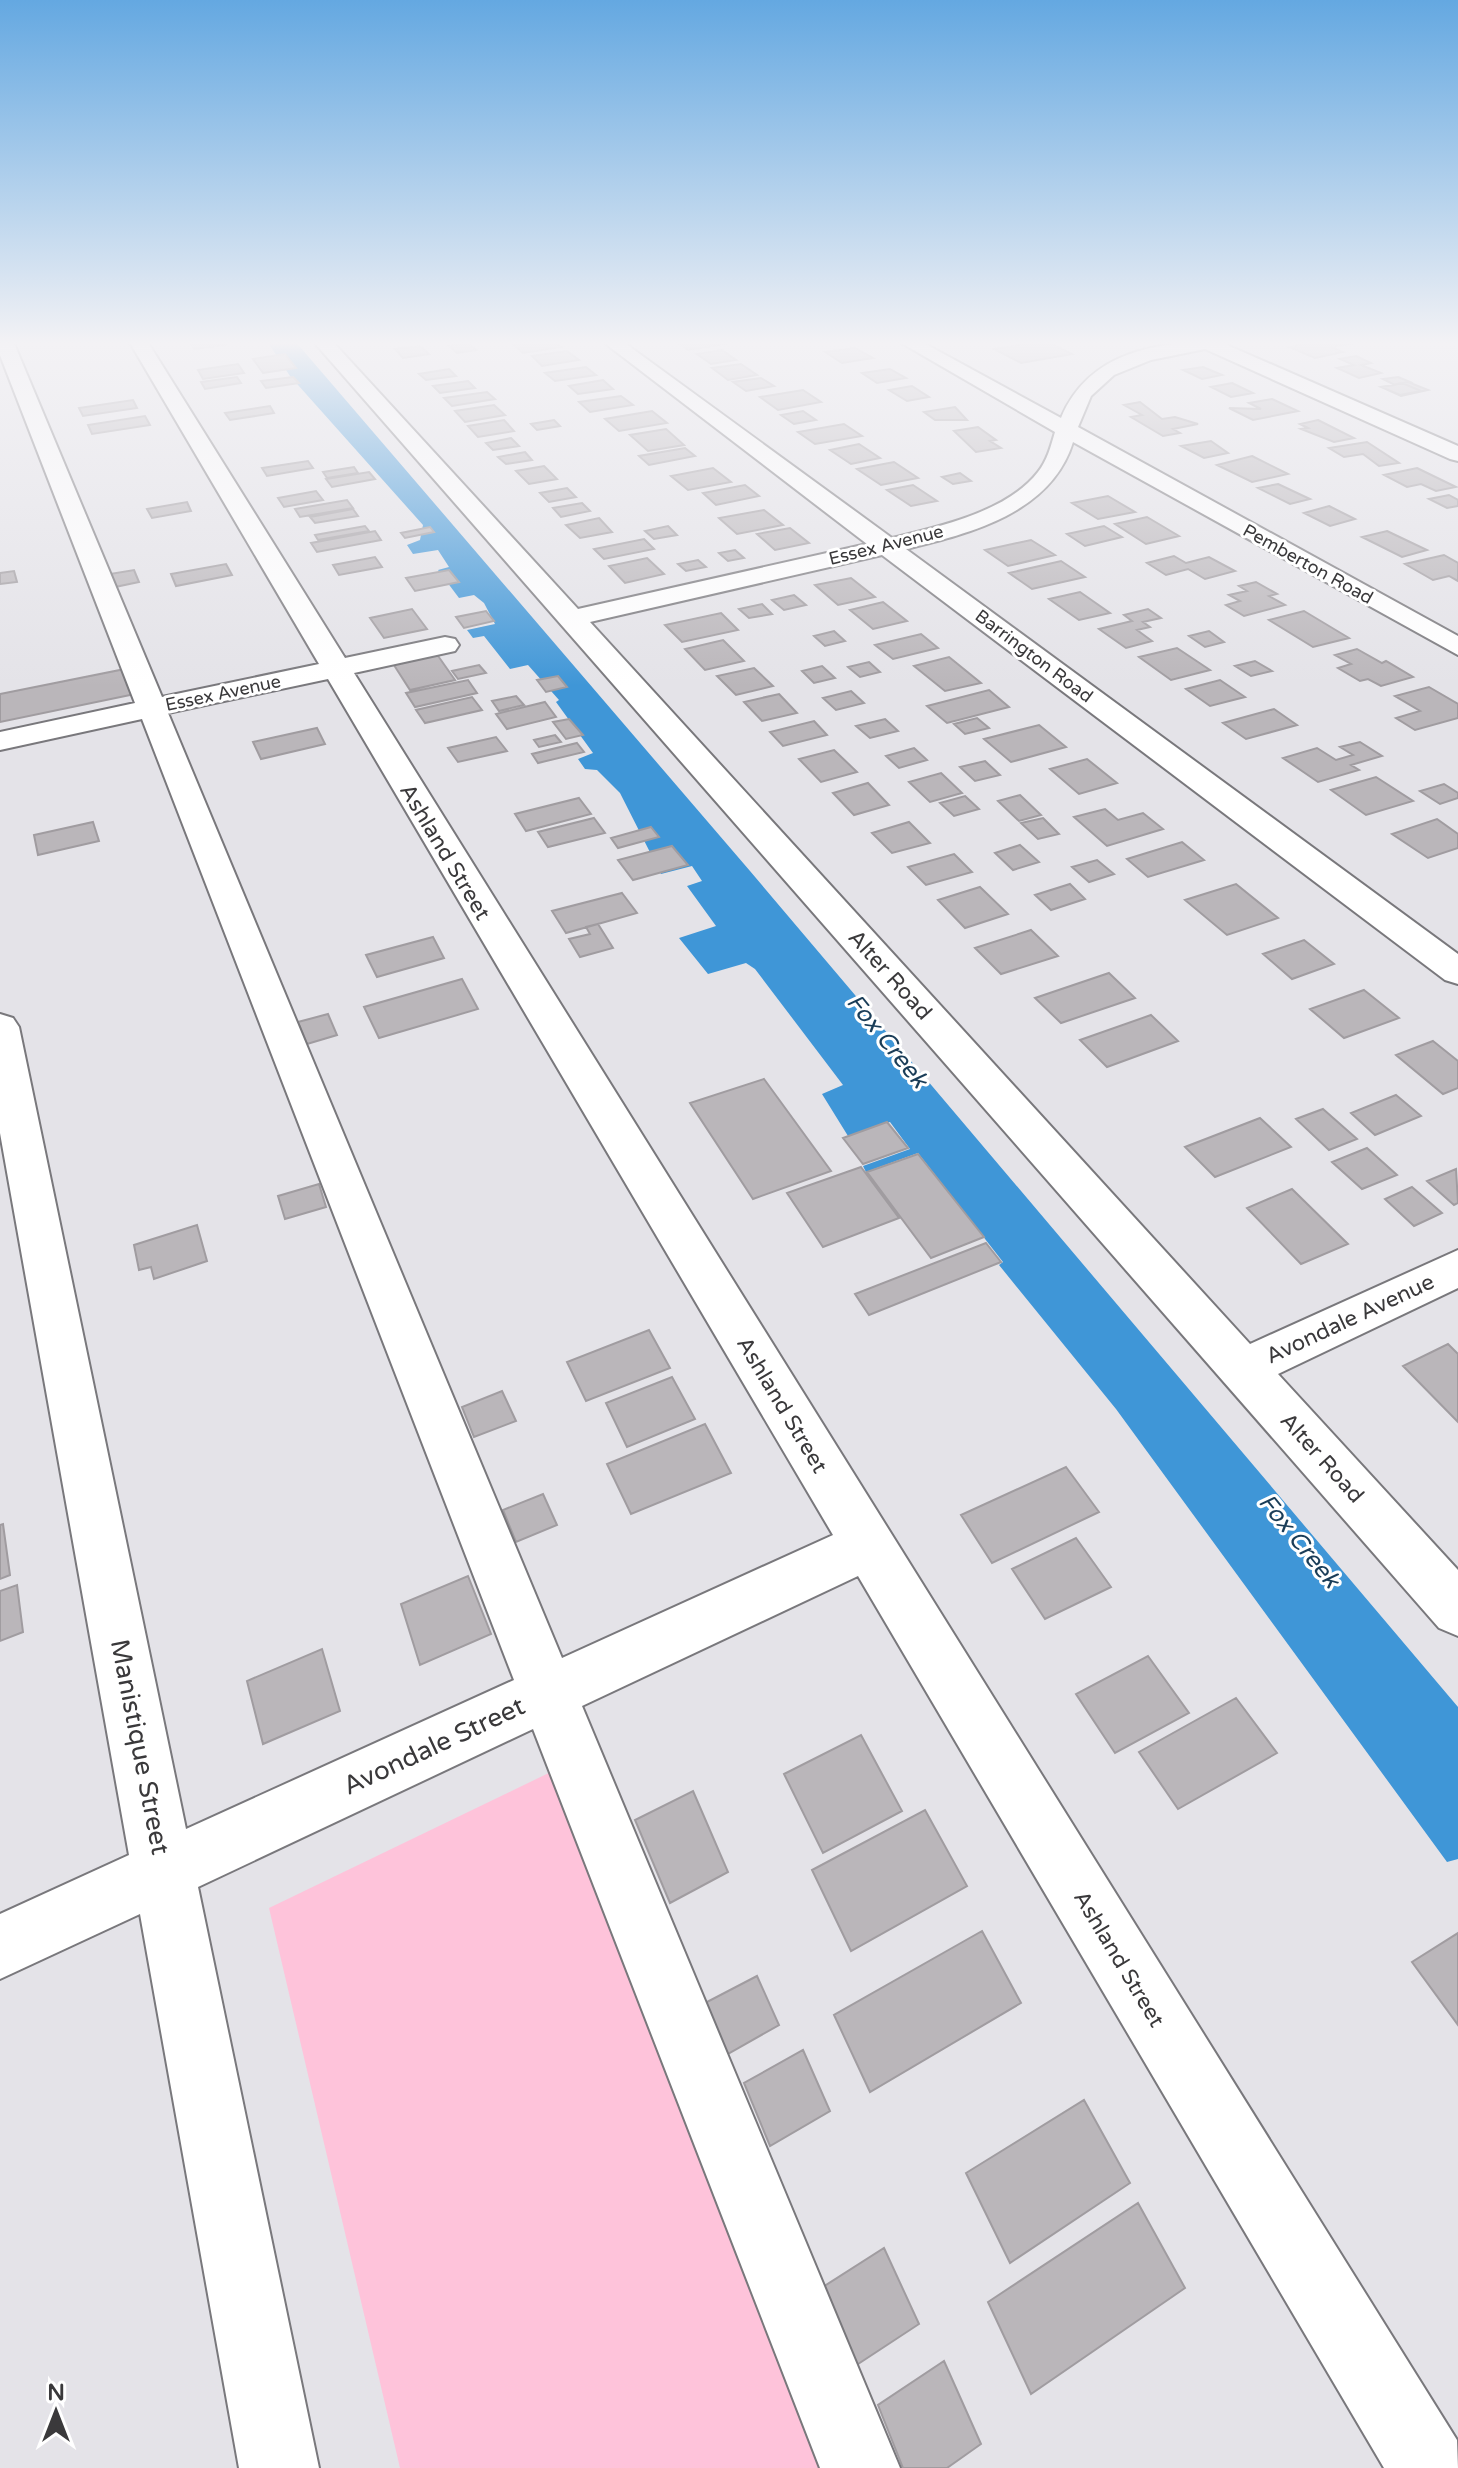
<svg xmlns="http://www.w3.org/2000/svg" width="1458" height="2468" viewBox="0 0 1458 2468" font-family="'Varela Round',sans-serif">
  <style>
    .green { fill: #fec3da }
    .water { fill: #3f96d7 }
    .building { fill: #bab6ba; stroke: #a09ca0; stroke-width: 2 }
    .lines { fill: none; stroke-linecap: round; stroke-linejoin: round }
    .minor-casing { stroke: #79787c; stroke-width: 4 }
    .minor { fill: #fff; fill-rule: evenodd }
    .labels { text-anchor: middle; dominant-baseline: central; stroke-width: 6; stroke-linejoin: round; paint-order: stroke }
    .far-street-label { font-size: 18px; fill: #3a393b; stroke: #fff }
    .street-label { font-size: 22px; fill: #3a393b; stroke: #fff }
    .water-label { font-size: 24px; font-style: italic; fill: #1a3d58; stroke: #fff }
    .near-street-label { font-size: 26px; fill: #3a393b; stroke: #fff }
  </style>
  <rect width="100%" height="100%" fill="#e4e3e8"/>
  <!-- green -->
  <path class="green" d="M557,1769L829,2468H400L269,1908Z"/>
  <!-- water -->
  <path class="water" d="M267,341H295L750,871L1458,1707V1859L1447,1862L1116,1409L999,1265L1003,1262L918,1153L866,1172L863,1166L910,1149L890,1122L848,1136L822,1094L843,1085L755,969L746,963L708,974L679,938L716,926L687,886L702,881L692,866L661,874L620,793L597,770L585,769L578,759L593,753L556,702L559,700L528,665L510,669L484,636L473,638L467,630L495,624L484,603L474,595L459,598L438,570L449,567L438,550L413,554L407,545L420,540L423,525L290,376Z"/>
  <!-- building -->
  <path class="building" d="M189,341H222L225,345L194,349Z
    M553,341L561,347L523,353L511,343Z
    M675,341H719L725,344L688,350Z
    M1045,341L1072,354L1021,363L994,349Z
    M1324,341L1354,343L1331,347L1343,352L1315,358L1289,347Z
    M468,343L476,350L457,353L449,346Z
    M420,346L429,354L403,358L395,349Z
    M855,348L873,358L842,363L825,352Z
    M722,350L736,360L711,364L697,354Z
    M567,351L579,360L542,366L532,356Z
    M285,354L296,368L263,373L253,359Z
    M1356,356L1371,363L1361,365L1381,373L1359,378L1337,368L1354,365L1340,359Z
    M238,364L244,373L203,379L198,370Z
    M741,364L757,375L728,380L712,368Z
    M586,367L596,375L555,381L545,373Z
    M1203,367L1222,375L1202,379L1183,370Z
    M449,369L456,376L426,380L419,374Z
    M890,369L906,378L877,383L862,373Z
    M237,377L241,383L205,389L201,382Z
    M293,377L299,383L266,388L261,381Z
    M1398,377L1410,382L1402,383L1421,391L1400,395L1381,387L1395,385L1383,379Z
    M761,378L774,386L746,391L733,382Z
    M603,380L613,389L578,394L569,386Z
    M468,381L475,388L440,393L433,386Z
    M1408,382L1428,390L1401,396L1381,387Z
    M1232,383L1253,393L1231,397L1211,387Z
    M912,386L929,397L907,401L889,390Z
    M803,390L821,402L778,410L760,397Z
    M487,392L495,399L452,406L444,398Z
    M621,396L633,405L590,412L579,402Z
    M1272,399L1298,411L1253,420L1229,408L1261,409L1249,403Z
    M133,400L137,408L83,416L79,408Z
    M1140,402L1162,419L1175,417L1198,424L1173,429L1180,433L1163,436L1131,417L1142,415L1124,405Z
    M494,405L505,415L465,422L455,411Z
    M270,406L274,413L230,420L225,413Z
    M955,407L967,420H935L924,412Z
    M652,411L667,423L619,431L605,419Z
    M803,411L816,420L794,424L781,415Z
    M145,416L150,425L92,434L88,425Z
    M504,420L514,431L478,437L468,426Z
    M554,420L560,426L537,430L531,424Z
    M1318,420L1354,438L1334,442L1301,429L1308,428L1300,424Z
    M844,424L862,436L815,444L798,432Z
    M978,427L996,440L990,441L1001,448L976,452L954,431Z
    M666,429L684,445L648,451L630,435Z
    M511,438L519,446L493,450L486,443Z
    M1211,441L1228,453L1204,458L1181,446Z
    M1367,442L1399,463L1379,466L1363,454L1344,457L1329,448Z
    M859,444L880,458L851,464L830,450Z
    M685,448L695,456L649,465L639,456Z
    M525,452L532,460L506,464L498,457Z
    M1252,456L1288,474L1252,482L1217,465Z
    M308,461L313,468L267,476L262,468Z
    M894,462L918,478L881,485L857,469Z
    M544,466L557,479L529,484L516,471Z
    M354,467L358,473L327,478L323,472Z
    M713,468L731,482L688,490L671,476Z
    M1417,468L1456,487L1436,491L1421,484L1407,487L1384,475Z
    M369,472L375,479L332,487L326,479Z
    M960,473L971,481L953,484L942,477Z
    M1278,484L1310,499L1290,504L1258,488Z
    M745,485L759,496L716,505L703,493Z
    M913,485L937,501L911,506L887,490Z
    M567,488L576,497L549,502L540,493Z
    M316,491L323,500L284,507L278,498Z
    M1449,495L1458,500V506L1447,508L1429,499Z
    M1108,496L1135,512L1098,519L1072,503Z
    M347,500L353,508L300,517L295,509Z
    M187,502L191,511L152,518L147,509Z
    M582,503L590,511L561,517L553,508Z
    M1329,506L1355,519L1330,526L1304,513Z
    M353,509L358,516L315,523L310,517Z
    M764,510L783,525L737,534L719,518Z
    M1147,517L1179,536L1146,544L1115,524Z
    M599,518L612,532L580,538L566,525Z
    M365,526L369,531L318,540L315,535Z
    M668,526L677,535L654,539L645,531Z
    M1104,526L1122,537L1085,546L1067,534Z
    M430,527L434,532L405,538L401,533Z
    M790,528L809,543L775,550L757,534Z
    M375,531L381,540L317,552L311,543Z
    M1387,531L1427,550L1402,557L1362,537Z
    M644,539L654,549L604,559L594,549Z
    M1031,540L1055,555L1008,566L985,550Z
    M735,550L744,558L728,561L719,553Z
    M1444,555L1458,563V581L1449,576L1433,580L1405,564Z
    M1174,556L1186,563L1209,557L1235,571L1205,579L1188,569L1166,575L1147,563Z
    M375,557L382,567L339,575L333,565Z
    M647,558L664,574L625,583L609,566Z
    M698,560L706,567L686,571L678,564Z
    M1061,561L1085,577L1032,589L1009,573Z
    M226,564L232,575L176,586L171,574Z
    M134,570L139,582L115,587L110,574Z
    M449,570L459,582L415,591L406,578Z
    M14,571L17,582L0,584V573Z
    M851,578L875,597L838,605L815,585Z
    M1256,582L1277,594L1269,596L1285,605L1244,616L1226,605L1240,601L1229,595L1247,591L1239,586Z
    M1080,592L1110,613L1079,620L1049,599Z
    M794,595L806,605L784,610L772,600Z
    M883,602L907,621L873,629L850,610Z
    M762,604L772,614L749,618L739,609Z
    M412,609L427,629L384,638L370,618Z
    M1148,609L1161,618L1143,622L1150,627L1137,630L1152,641L1126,648L1099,629L1132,621L1124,615Z
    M486,611L494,621L464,628L456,617Z
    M1304,611L1349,638L1313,647L1269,620Z
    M721,613L738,630L682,642L665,625Z
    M834,631L845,641L825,646L814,636Z
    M1209,631L1224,642L1205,647L1189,636Z
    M921,634L938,648L893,659L875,645Z
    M723,640L744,661L705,670L685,649Z
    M1177,648L1210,670L1171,680L1139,657Z
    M1357,649L1382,663L1386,661L1413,677L1381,686L1368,679L1360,681L1338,668L1351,664L1335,655Z
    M436,653L455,680L410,690L392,662Z
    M949,657L981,683L945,691L914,666Z
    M1255,661L1272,671L1251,676L1235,666Z
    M869,662L880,672L860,677L848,667Z
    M479,665L486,673L458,679L452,671Z
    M822,666L835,678L814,683L802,671Z
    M754,668L773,686L736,695L717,676Z
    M125,669L135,694L0,722V694Z
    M558,676L567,687L546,692L537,680Z
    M468,680L477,693L415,707L406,693Z
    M1220,680L1245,697L1210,706L1186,689Z
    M1429,687L1458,704V718L1415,730L1396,718L1420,711L1395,696Z
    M989,690L1009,707L947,723L927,706Z
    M851,691L864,703L836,710L823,698Z
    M779,694L797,713L762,721L744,702Z
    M516,696L524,705L499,711L492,701Z
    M472,697L482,710L425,723L416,710Z
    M545,702L556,717L507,729L496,714Z
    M1274,709L1297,725L1246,739L1223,723Z
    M977,718L989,728L965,734L954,724Z
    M569,719L583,735L566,739L553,722Z
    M885,719L898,731L870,738L856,726Z
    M814,721L827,735L783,746L770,732Z
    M1039,725L1066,747L1011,762L984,739Z
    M317,728L325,744L261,759L253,742Z
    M555,735L561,742L539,747L534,740Z
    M496,737L507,751L458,762L448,748Z
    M1360,742L1382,756L1351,765L1359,770L1318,782L1283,758L1317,748L1336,760L1353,755L1340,747Z
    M577,743L584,752L538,763L532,754Z
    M914,748L927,760L899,768L886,756Z
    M834,750L857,772L821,782L799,759Z
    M1087,759L1117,783L1079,794L1050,769Z
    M985,761L1000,775L975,781L960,767Z
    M941,773L962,793L930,802L909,782Z
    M1376,777L1413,801L1366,815L1331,790Z
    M868,783L889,805L854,815L833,793Z
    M1444,784L1458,793V798L1440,804L1420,791Z
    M1020,795L1041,815L1019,821L998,801Z
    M965,796L979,809L954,816L940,803Z
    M579,798L591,814L526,831L515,814Z
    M1105,809L1118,820L1143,813L1163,829L1107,846L1074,817Z
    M594,818L605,833L548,847L538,832Z
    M1043,818L1059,834L1038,839L1021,823Z
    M1437,819L1458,834V848L1428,858L1392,834Z
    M93,822L99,841L38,855L34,835Z
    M909,822L930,843L892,853L872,833Z
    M651,827L659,837L618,848L611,838Z
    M1182,842L1204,860L1148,877L1127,859Z
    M1020,845L1039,862L1013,870L995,853Z
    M672,846L688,865L633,880L618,860Z
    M954,854L972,872L926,885L908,867Z
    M1097,860L1114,874L1089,882L1072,867Z
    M1070,884L1085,899L1051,910L1035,895Z
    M1236,884L1278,918L1227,935L1185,900Z
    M980,887L1008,914L965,928L938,900Z
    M622,893L637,913L566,933L552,911Z
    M598,924L613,948L580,957L569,939L590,934L586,927Z
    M1031,930L1058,956L1001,974L975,948Z
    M433,937L444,958L377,977L366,955Z
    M1304,940L1334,964L1292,979L1263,954Z
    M1109,973L1135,998L1061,1023L1035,998Z
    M462,979L478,1009L379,1038L364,1007Z
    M1364,990L1399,1018L1344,1038L1310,1009Z
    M328,1014L337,1035L307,1044L298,1022Z
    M1151,1015L1178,1041L1107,1067L1080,1040Z
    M1433,1041L1458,1061V1088L1443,1094L1396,1055Z
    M764,1079L831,1171L753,1199L690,1103Z
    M1396,1095L1421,1116L1375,1135L1351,1113Z
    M1323,1109L1357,1139L1329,1150L1296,1119Z
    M1260,1118L1291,1147L1215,1177L1185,1147Z
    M887,1122L908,1148L863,1164L843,1138Z
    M1367,1148L1397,1175L1362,1189L1332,1162Z
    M918,1154L984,1237L931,1258L867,1172Z
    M861,1167L899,1218L823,1247L787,1193Z
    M1456,1169L1458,1203L1454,1205L1427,1181Z
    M319,1184L326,1207L285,1219L278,1196Z
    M1412,1187L1442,1213L1414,1226L1385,1199Z
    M1292,1189L1348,1244L1301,1264L1247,1208Z
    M197,1225L207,1261L154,1279L151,1267L139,1270L134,1245Z
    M986,1243L1001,1262L869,1315L855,1294Z
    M649,1330L670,1368L586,1401L567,1362Z
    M1448,1344L1458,1354V1422L1403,1366Z
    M672,1377L695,1419L627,1447L606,1403Z
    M502,1391L516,1421L474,1437L462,1407Z
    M705,1424L731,1473L631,1514L607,1464Z
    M1066,1467L1099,1512L992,1563L961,1515Z
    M543,1494L557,1525L516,1542L503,1510Z
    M3,1524L10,1575L0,1579V1525Z
    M1076,1538L1111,1587L1045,1619L1012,1569Z
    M468,1576L491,1634L420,1665L401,1604Z
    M17,1585L23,1632L0,1641V1591Z
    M322,1649L340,1711L263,1744L247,1681Z
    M1148,1656L1189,1713L1115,1753L1076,1694Z
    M1236,1698L1277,1753L1178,1809L1139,1752Z
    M861,1735L902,1811L823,1853L784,1774Z
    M693,1791L728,1872L670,1903L635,1820Z
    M925,1810L967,1886L851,1951L812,1870Z
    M982,1931L1021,2003L870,2092L834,2015Z
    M1458,1933V2025L1412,1962Z
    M757,1976L779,2025L726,2055L705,2003Z
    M803,2050L830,2111L770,2146L744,2083Z
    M1084,2100L1130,2183L1010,2263L966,2173Z
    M1138,2203L1185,2288L1031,2394L988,2302Z
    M884,2248L919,2324L855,2366L823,2287Z
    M944,2361L981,2444L947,2468H903L878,2405Z"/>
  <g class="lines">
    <defs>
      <path id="minor" d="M0,341H13L162,697L319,664L129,341H147L345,658L445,637L455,639L459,645L455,651L354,673L1457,2440L1458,2468H1384L858,1576L582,1706L900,2468H820L533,1729L198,1887L319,2468H239L140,1914L0,1979V1914L129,1855L0,1133V1014L13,1018L19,1027L186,1829L514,1680L142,719L0,750V732L135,703L0,355ZM328,679L833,1535L562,1658L168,713Z
        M313,341H332L578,609L867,544L602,341H622L892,538C938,527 1007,512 1038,472C1047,461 1051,446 1055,432L898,341H920L1061,418C1090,349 1162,341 1229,341L1227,345L1458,446V461L1450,459L1205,349L1151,360L1114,375L1091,396L1078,427L1458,636V655L1073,442C1051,513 971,533 906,549L1458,954V984L1445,980L882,555L590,622L1250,1344L1458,1250V1288L1278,1374L1458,1570V1636L1439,1628Z"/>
    </defs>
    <!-- minor casing -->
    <use href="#minor" class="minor-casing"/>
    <!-- minor -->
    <use href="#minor" class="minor"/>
  </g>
  <!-- sky -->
  <linearGradient id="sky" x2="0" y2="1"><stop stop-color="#64a8e1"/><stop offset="0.5" stop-color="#f3f2f5"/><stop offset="1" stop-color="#f3f2f5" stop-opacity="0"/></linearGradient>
  <rect width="1458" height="686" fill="url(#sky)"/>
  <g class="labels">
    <!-- far-street labels -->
    <g class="far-street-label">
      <text transform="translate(886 545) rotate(-14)">Essex Avenue</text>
      <text transform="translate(1308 564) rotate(29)">Pemberton Road</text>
      <text transform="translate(1034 656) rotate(37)">Barrington Road</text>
      <text transform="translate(223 693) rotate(-12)">Essex Avenue</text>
    </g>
    <!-- street labels -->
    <g class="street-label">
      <text transform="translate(445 852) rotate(59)">Ashland Street</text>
      <text transform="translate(890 975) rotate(48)">Alter Road</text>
      <text transform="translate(1350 1319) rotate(-25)">Avondale Avenue</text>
      <text transform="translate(782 1405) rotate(59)">Ashland Street</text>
      <text transform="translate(1322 1458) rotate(48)">Alter Road</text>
      <text transform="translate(1119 1959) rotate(59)">Ashland Street</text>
    </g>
    <!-- water labels -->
    <g class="water-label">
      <text transform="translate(887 1041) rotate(51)">Fox Creek</text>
      <text transform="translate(1299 1541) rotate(51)">Fox Creek</text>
    </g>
    <!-- near-street labels -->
    <g class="near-street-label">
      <text transform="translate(434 1746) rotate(-25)">Avondale Street</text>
      <text transform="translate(140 1747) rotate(79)">Manistique Street</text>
    </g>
  </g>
  <!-- north arrow -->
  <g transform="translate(56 2412)" stroke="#ffffff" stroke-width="6" paint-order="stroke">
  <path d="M0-6L14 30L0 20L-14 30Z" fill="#3a393b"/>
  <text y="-12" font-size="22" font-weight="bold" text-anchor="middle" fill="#3a393b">N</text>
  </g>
</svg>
